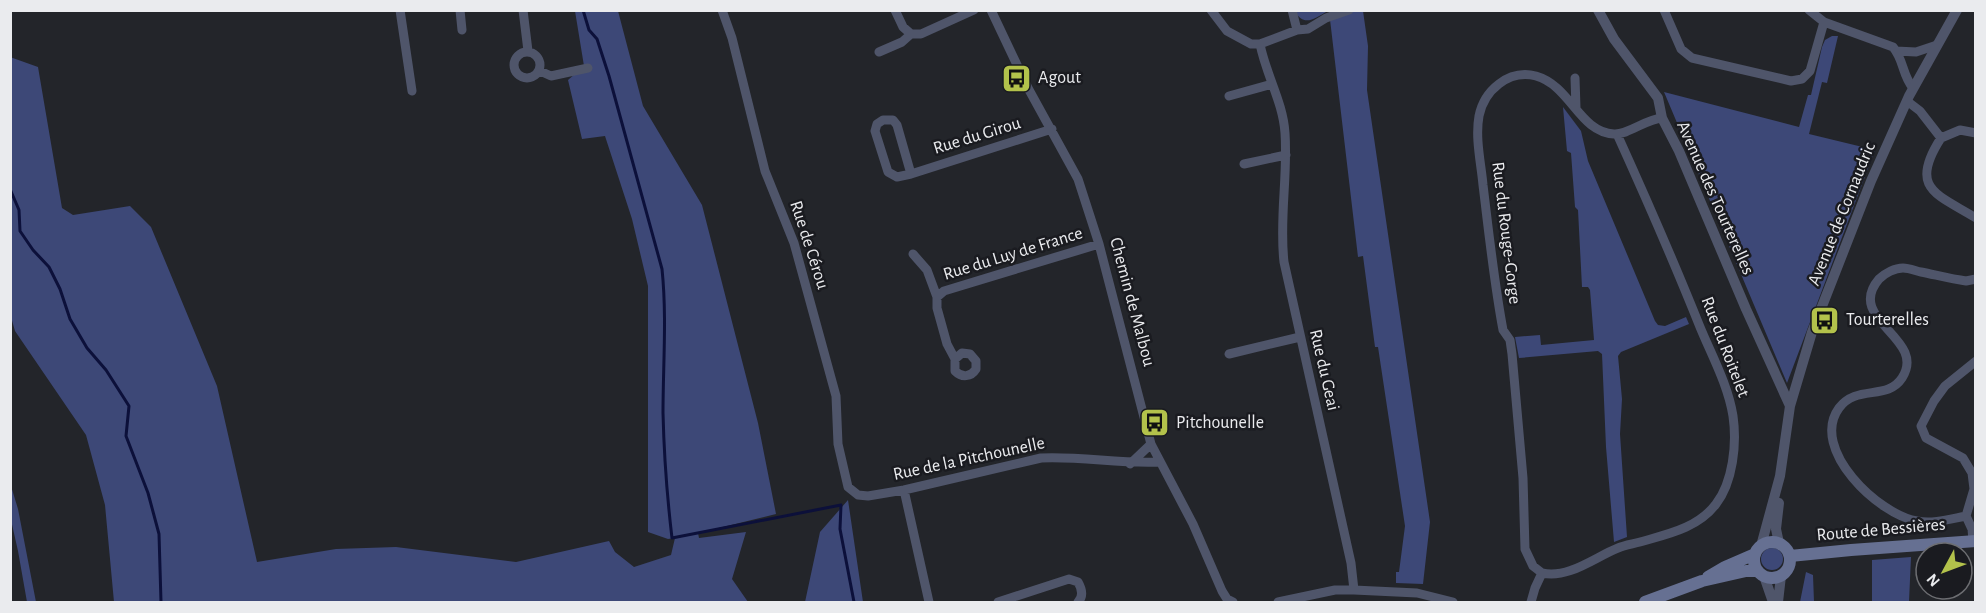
<svg xmlns="http://www.w3.org/2000/svg" width="1986" height="613" viewBox="0 0 1986 613" font-family="'Alegreya Sans',sans-serif">
  <style>
    .green { fill: #3d4877 }
    .lines { fill: none; stroke-linecap: round; stroke-linejoin: round }
    .stream { stroke: #0c103a; stroke-width: 3 }
    .minor { stroke: #4f556a; stroke-width: 9 }
    .tertiary { stroke: #4f556a; stroke-width: 10 }
    .secondary { stroke: #667092; stroke-width: 12 }
    .labels { text-anchor: middle; dominant-baseline: central; stroke-width: 5; stroke-linejoin: round; paint-order: stroke }
    .poi-label { font-size: 18px; fill: #eaebee; stroke: #1a1b20; text-anchor: start }
    .street-label { font-size: 18px; fill: #eaebee; stroke: #1a1b20 }
  </style>
  <rect width="100%" height="100%" fill="#23252a"/>
  <!-- green -->
  <path class="green" d="M575,11H618L643,106L702,205L758,423L776,514L698,533L699,538L746,532L732,579L748,602H114L105,505L86,435L15,331L11,317L10,57L38,67L62,208L73,215L130,206L151,227L217,386L257,562L336,549L396,547L516,562L609,541L615,552L634,567L671,555L675,538L668,539L648,532V286L632,219L605,136L582,139L568,80L584,66Z
    M1295,11H1328C1315,18 1304,28 1295,11Z
    M1329,11H1363L1368,46L1367,90L1430,522L1423,584L1396,583V572H1399L1405,526L1378,347H1375L1363,256L1358,257Z
    M1832,36H1838L1827,83L1822,82L1809,134L1875,150L1787,383L1664,92L1799,127L1808,95H1811L1822,47L1825,40Z
    M1563,107L1581,131L1588,161L1655,321L1658,325L1665,326L1686,317L1689,324L1621,352L1618,356L1622,399L1620,434L1627,537L1614,542L1606,447L1602,354L1598,351L1519,358L1515,337L1540,335L1541,345L1594,340L1590,290L1588,287H1582L1578,210L1575,207L1571,153L1567,151Z
    M11,486L18,509L36,602H27L18,551L11,520Z
    M848,500L863,602H805L820,532Z
    M1761 559a11 11 0 1 1 22 0a11 11 0 1 1-22 0Z
    M1911,557L1909,602H1872V560Z
    M1806,572L1813,575L1814,602H1800Z"/>
  <g class="lines">
    <!-- stream -->
    <path class="stream" d="M583,10L589,30L597,39L609,76L662,269C667,317 663,365 663,413C664,455 667,496 672,538L841,505L840,529L854,602
      M10,189L19,210L20,231L33,250L49,267L60,289L70,319L87,348L106,370L129,406L126,436L148,493L159,534L161,602"/>
    <!-- minor -->
    <path class="minor" d="M400,10L412,91
      M460,10L462,30
      M523,10L528,51
      M722,10L732,38L765,171L794,243L836,396L838,444L848,487L858,495L868,496L904,490L1041,458C1081,456 1120,464 1159,462
      M895,10L903,27L911,34H921L974,10
      M991,10L1028,88L1078,179L1099,244L1151,444L1193,524L1222,591L1227,599L1233,602
      M1211,10L1227,31L1251,44H1260L1297,30L1308,29L1326,18L1349,10
      M1292,10L1297,30
      M1664,10L1681,49L1692,58L1791,81L1802,79L1810,71L1824,22
      M1809,10L1824,22L1893,47C1904,60 1902,75 1913,88
      M1260,44C1266,75 1283,102 1285,133C1288,177 1279,219 1284,262L1351,563L1354,590
      M1896,51L1916,52L1937,45
      M514 65a13 13 0 1 1 26 0a13 13 0 1 1-26 0Z
      M879,52L902,42L911,34
      M540,71L551,76L588,68
      M1575,78L1576,108
      M1229,96L1272,84
      M1907,101L1920,111L1941,138L1960,130L1976,133
      M1941,138C1908,189 1937,194 1976,218
      M1244,164L1286,155
      M911,174L897,125L893,120H883L877,124L875,131L888,172L897,177L911,174L1052,129
      M913,254L927,270L937,297L944,291L1099,244
      M937,297V308L947,344L955,359V371C962,378 971,377 976,369V361L970,354L962,353L955,359
      M1229,354L1300,337
      M1130,464L1151,444
      M904,490L929,602
      M1966,516C1950,519 1933,524 1917,521C1879,515 1809,449 1839,408C1857,384 1887,401 1902,378C1928,338 1844,320 1879,279C1885,273 1895,268 1903,268C1909,268 1916,271 1921,272C1936,275 1951,279 1966,281L1976,279
      M1973,541L1972,529L1966,516L1974,489L1972,473L1963,458L1926,438L1921,426L1934,401L1945,386L1976,361
      M1542,573L1533,566L1525,549L1523,478L1512,354L1510,340L1503,330C1494,282 1489,234 1483,185C1481,163 1475,138 1479,116C1484,91 1508,69 1536,76C1571,86 1579,132 1614,134C1628,135 1646,119 1662,118
      M998,602L1069,579L1078,582C1082,589 1084,596 1078,602
      M1278,602L1335,590H1354L1417,593L1453,602
      M1531,602L1535,588L1542,573C1569,579 1595,557 1618,548C1625,545 1633,544 1640,542C1668,534 1698,528 1716,504C1733,482 1737,444 1733,416C1728,385 1712,356 1700,327C1674,262 1646,198 1617,134"/>
    <!-- tertiary -->
    <path class="tertiary" d="M1598,10L1614,39L1658,98L1662,118L1679,151L1746,309L1790,406
      M1779,543L1776,529L1779,503
      M1761,546L1780,476L1790,406L1812,332L1871,181L1909,96L1957,10
      M1764,576L1773,602
      M1778,602L1781,576"/>
    <!-- secondary -->
    <path class="secondary" d="M1754 560a18 18 0 1 1 36 0a18 18 0 1 1-36 0Z
      M1790,556L1851,550L1976,541
      M1708,577L1725,567L1755,554
      M1645,602L1702,581L1746,571H1758"/>
  </g>
  <!-- icons -->
  <defs>
    <symbol id="bus-square" viewBox="-11 -11 22 22"><rect x="-9" y="-9" width="18" height="18" rx="4" fill="#b3c24b" stroke="#1a1b20"/><path d="M-5-6H5V4H4V6H2V4H-2V6H-4V4H-5ZM-3.5-4V0h7V-4ZM-3.5 1.2v1.5H-2V1.2ZM2 1.2v1.5H3.5V1.2Z" fill="#111"/></symbol>
  </defs>
  <g fill-rule="evenodd">
    <use href="#bus-square" x="1000" y="62" width="33" height="33"/>
    <use href="#bus-square" x="1808" y="304" width="33" height="33"/>
    <use href="#bus-square" x="1138" y="406" width="33" height="33"/>
  </g>
  <g class="labels">
    <!-- poi labels -->
    <g class="poi-label">
      <text x="1038" y="78">Agout</text>
      <text x="1846" y="320">Tourterelles</text>
      <text x="1176" y="423">Pitchounelle</text>
    </g>
    <!-- street labels -->
    <g class="street-label">
      <text transform="translate(977 136) rotate(-17)">Rue du Girou</text>
      <text transform="translate(1715 198) rotate(66)">Avenue des Tourterelles</text>
      <text transform="translate(1842 214) rotate(-68)">Avenue de Cornaudric</text>
      <text transform="translate(1506 233) rotate(83)">Rue du Rouge-Gorge</text>
      <text transform="translate(809 245) rotate(72)">Rue de Cérou</text>
      <text transform="translate(1013 254) rotate(-17)">Rue du Luy de France</text>
      <text transform="translate(1132 302) rotate(75)">Chemin de Malbou</text>
      <text transform="translate(1725 347) rotate(69)">Rue du Roitelet</text>
      <text transform="translate(1324 370) rotate(77)">Rue du Geai</text>
      <text transform="translate(969 459) rotate(-12)">Rue de la Pitchounelle</text>
      <text transform="translate(1881 530) rotate(-5)">Route de Bessières</text>
    </g>
  </g>
  <!-- border -->
  <rect width="1986" height="613" fill="none" stroke="#eaebee" stroke-width="24"/>
  <!-- north arrow -->
  <g transform="translate(1944 571) rotate(229)"><circle r="28" fill="#1a1b20" stroke="#6d6e72" stroke-width="1.5"/>
  <path d="M0-4.5L10 22L0 15L-10 22Z" fill="#b3c24b"/>
  <text y="-9" font-size="16" font-weight="bold" text-anchor="middle" fill="#eaebee">N</text>
  </g>
</svg>
